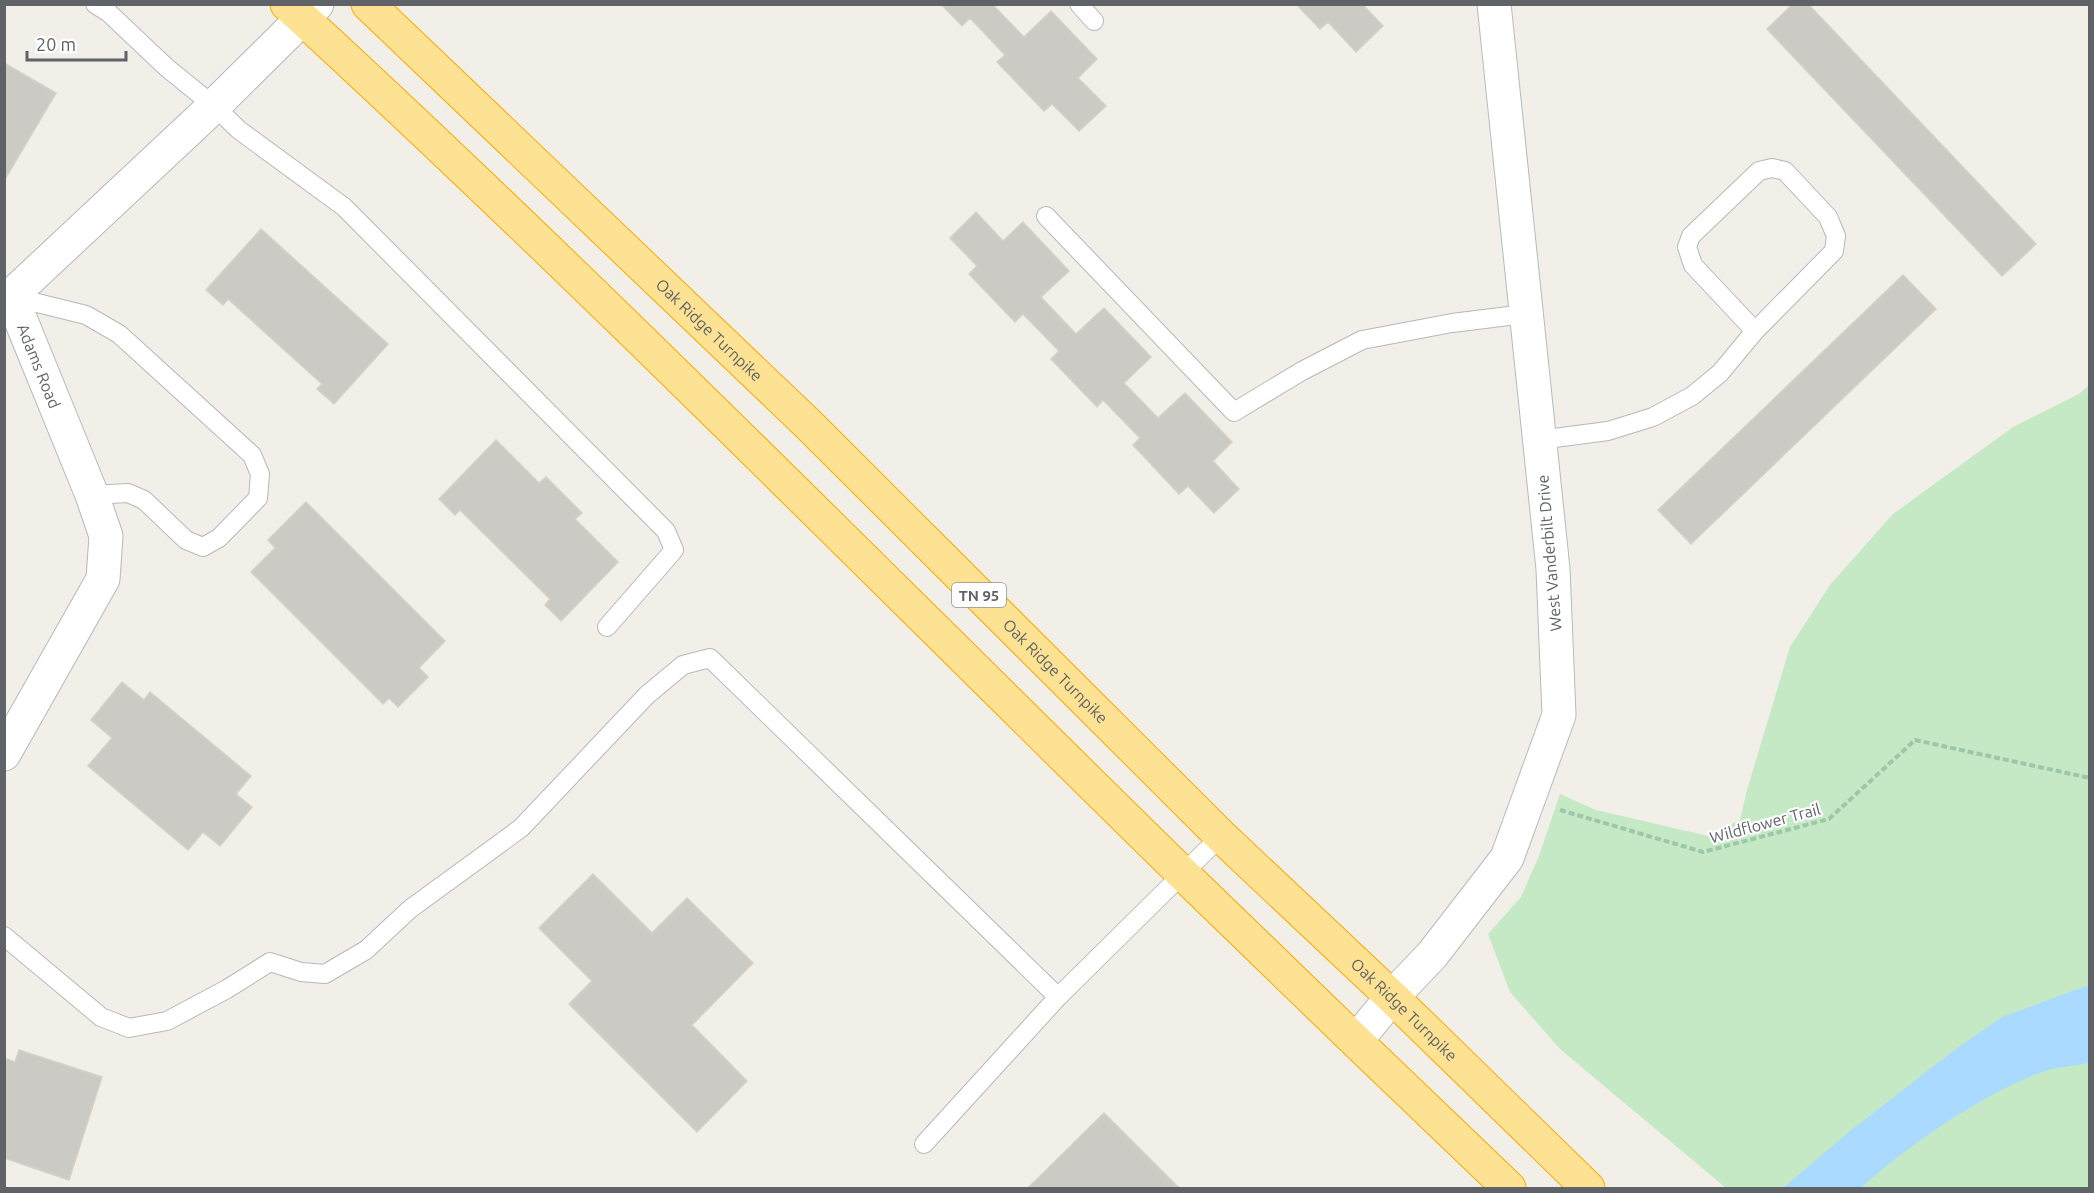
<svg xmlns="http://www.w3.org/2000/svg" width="2094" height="1193" viewBox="0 0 2094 1193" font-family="Ubuntu,sans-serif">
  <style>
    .green { fill: #c5e8c5 }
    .water { fill: #aadaff }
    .building { fill: #cccac5; stroke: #d6d1c6; stroke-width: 1.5 }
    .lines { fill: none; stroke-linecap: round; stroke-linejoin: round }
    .lane-casing { stroke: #b5b8bc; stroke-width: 20 }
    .street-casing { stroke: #b5b8bc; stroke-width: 35 }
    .secondary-casing { stroke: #b6babf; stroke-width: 35 }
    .highway-casing { stroke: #f9ab00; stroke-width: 35 }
    .path { stroke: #9cc7a9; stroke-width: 4; stroke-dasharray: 6 3; stroke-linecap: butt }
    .lane { stroke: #fff; stroke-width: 18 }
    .street { stroke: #fff; stroke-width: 33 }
    .secondary { stroke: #fff; stroke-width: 33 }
    .highway { stroke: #fde293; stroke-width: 33 }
    .labels { text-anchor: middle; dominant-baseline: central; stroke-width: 4.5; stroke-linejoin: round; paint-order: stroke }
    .shield { fill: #fff; stroke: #8f9295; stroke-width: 1.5 }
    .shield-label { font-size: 15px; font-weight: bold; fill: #5f6368 }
    .street-label { font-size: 16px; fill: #5f6368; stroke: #fff }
  </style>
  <rect width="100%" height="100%" fill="#f1efe8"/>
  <!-- green -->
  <path class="green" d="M2089,385V1188H1726L1560,1049L1510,992L1488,934L1521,897L1539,856L1560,794L1596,810L1708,836L1740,820L1747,790L1790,647L1830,585L1893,514L2013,427L2079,394Z"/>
  <!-- water -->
  <path class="water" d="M2089,985V1063C2074,1066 2054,1067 2039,1073C1980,1096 1908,1145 1861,1188H1783L1850,1131L1953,1051L2002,1017Z"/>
  <!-- building -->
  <path class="building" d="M941,4H992L1024,37L1051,11L1097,59L1078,78L1106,106L1079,131L1052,104L1044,111L997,62L1005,55L970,18L962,26Z
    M1296,4H1362L1383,26L1356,52L1328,22L1320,29Z
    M1793,4H1808L2036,244L2002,276L1767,29Z
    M4,63L56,93L4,181Z
    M976,212L1003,241L1023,222L1069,271L1041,297L1076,334L1104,308L1151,357L1124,383L1158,418L1185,393L1232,442L1213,461L1239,489L1214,513L1188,486L1179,494L1133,445L1140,438L1103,400L1097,407L1051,359L1059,351L1023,314L1015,322L969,274L977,266L950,238Z
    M261,229L388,344L334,404L317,389L322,384L228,299L223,305L206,290Z
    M1903,275L1936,309L1691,544L1658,510Z
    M496,440L539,483L546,477L582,513L575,519L618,562L561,621L545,605L550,599L460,510L455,515L439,499Z
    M306,502L445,641L419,668L428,677L398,707L389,698L383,704L251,572L275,548L268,540Z
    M122,682L144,700L150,692L251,776L236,794L252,807L220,846L203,832L188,850L88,766L112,738L91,720Z
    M593,874L652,933L687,898L753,963L692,1025L747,1081L697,1132L569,1004L592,981L539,928Z
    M19,1050L102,1077L69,1180L4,1158V1058L15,1062Z
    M1104,1113L1179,1188H1028Z"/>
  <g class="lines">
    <defs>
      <path id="lane" d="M95,4L109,13L166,67L214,106L239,130L344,207L666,531L674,550L607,627
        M1079,4L1094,21
        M1046,216L1234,412L1302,371L1362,340L1452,323L1525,314
        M9,296L86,315L119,334L252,455L260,474L258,498L219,538L203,547L186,540L144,500L128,493L92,495
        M1539,440L1608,431L1653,417L1692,396L1720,373L1755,331L1834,251L1836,236L1828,217L1785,171L1772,168L1759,171L1691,236L1687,247L1693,265L1755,331
        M4,936L101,1017L129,1028L167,1021L227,989L270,962L301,972L325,974L366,950L410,909L521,828L647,695L683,665L710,658L1058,997L1221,836
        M924,1144L1058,997"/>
      <path id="street" d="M4,754L103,579L106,536L92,495L11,296L214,106L317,4"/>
      <path id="secondary" d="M1356,1041L1392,997L1432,955L1507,858L1559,715L1553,569L1494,4"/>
      <g id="highway">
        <path d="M287,4C594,286 886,583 1183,874C1291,979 1400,1084 1509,1188"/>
        <path id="s1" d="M368,4L808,424L1221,836L1392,997L1588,1188"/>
      </g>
    </defs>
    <!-- lane casing -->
    <use href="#lane" class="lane-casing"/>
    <!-- street casing -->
    <use href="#street" class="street-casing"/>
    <!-- secondary casing -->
    <use href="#secondary" class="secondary-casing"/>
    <!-- highway casing -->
    <use href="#highway" class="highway-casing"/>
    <!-- path -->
    <path class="path" d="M1560,810L1703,852L1829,819L1915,740L2090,778"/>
    <!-- lane -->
    <use href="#lane" class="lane"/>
    <!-- street -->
    <use href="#street" class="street"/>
    <!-- secondary -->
    <use href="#secondary" class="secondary"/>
    <!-- highway -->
    <use href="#highway" class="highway"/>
  </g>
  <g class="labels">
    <!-- shield labels -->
    <rect class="shield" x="952" y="583" width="54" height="24" rx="4.5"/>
    <g class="shield-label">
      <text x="979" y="595">TN 95</text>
    </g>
    <!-- street labels -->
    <g class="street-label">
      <text stroke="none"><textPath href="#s1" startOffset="472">Oak Ridge Turnpike</textPath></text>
      <text transform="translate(39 366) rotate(68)">Adams Road</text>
      <text transform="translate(1549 553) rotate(-95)">West Vanderbilt Drive</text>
      <text stroke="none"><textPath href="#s1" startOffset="958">Oak Ridge Turnpike</textPath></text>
      <text transform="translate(1765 823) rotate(-15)">Wildflower Trail</text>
      <text stroke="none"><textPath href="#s1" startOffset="1444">Oak Ridge Turnpike</textPath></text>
    </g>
  </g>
  <!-- border -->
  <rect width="2094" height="1193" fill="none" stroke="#5f6368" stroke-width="12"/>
  <!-- scale -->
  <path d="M27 51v9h99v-9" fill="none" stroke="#5f6368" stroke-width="3"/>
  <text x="36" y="51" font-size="18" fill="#5f6368" stroke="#ffffff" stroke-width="4.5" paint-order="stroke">20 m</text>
</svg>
